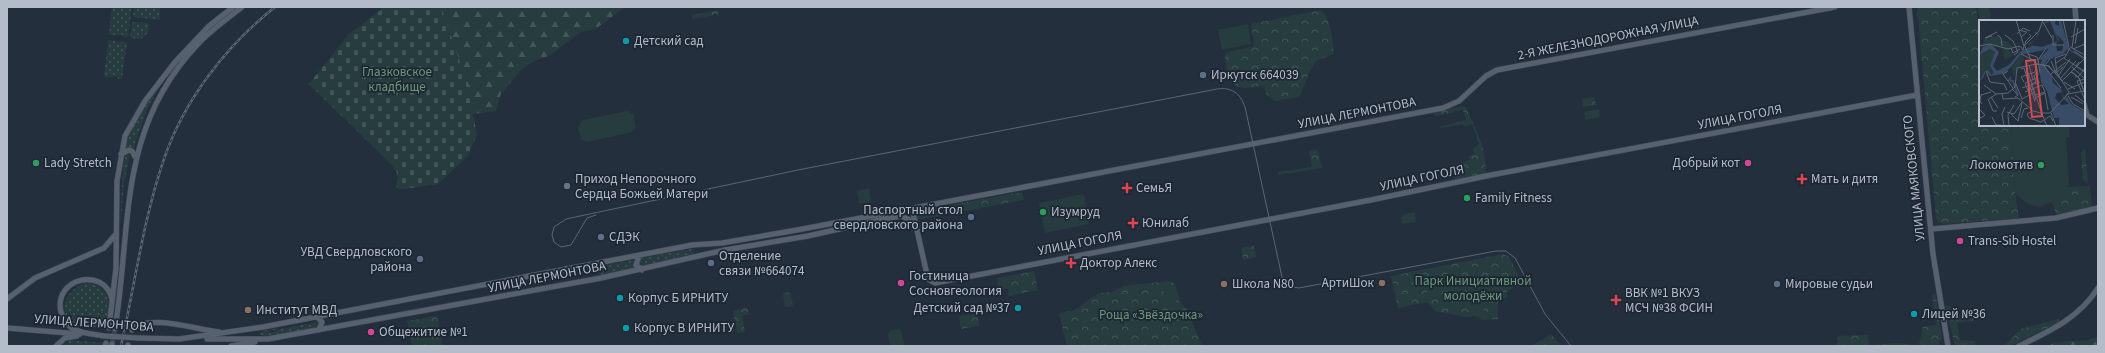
<svg xmlns="http://www.w3.org/2000/svg" width="2105" height="353" viewBox="0 0 2105 353" font-family="'Source Sans 3',sans-serif">
  <style>
    .grass { fill: url(#grass-dots) }
    .forest { fill: url(#forest-firs) }
    .cemetery { fill: url(#cemetery-stones) }
    .park { fill: url(#park-crowns) }
    .pitch { fill: #263c3f }
    .lines { fill: none; stroke-linecap: round; stroke-linejoin: round }
    .major-tunnel { stroke: #3a4453; stroke-width: 5; stroke-dasharray: 5 2.5; stroke-linecap: butt }
    .major-casing { stroke: #414a57; stroke-width: 6 }
    .major { stroke: #56606e; stroke-width: 5 }
    .tram { stroke: #5a6575; stroke-width: 1 }
    .rail-casing { stroke: #5a6575; stroke-width: 2.5 }
    .rail { stroke: #1d2633; stroke-width: 1; stroke-dasharray: 3; stroke-linecap: butt }
    .major-bridge-casing { stroke: #414a57; stroke-width: 6; stroke-linecap: butt }
    .major-bridge { stroke: #56606e; stroke-width: 5 }
    .culture-dot { fill: #0f9aa8; stroke: #1d2633; stroke-width: 1.5 }
    .service-dot { fill: #5c6f8a; stroke: #1d2633; stroke-width: 1.5 }
    .leisure-dot { fill: #2e9e5b; stroke: #1d2633; stroke-width: 1.5 }
    .hotel-dot { fill: #d1479c; stroke: #1d2633; stroke-width: 1.5 }
    .health-dot { fill: #e0444e; stroke: #1d2633; stroke-width: 1.5 }
    .worship-dot { fill: #6b7280; stroke: #1d2633; stroke-width: 1.5 }
    .education-dot { fill: #8d6e63; stroke: #1d2633; stroke-width: 1.5 }
    .labels { text-anchor: middle; dominant-baseline: central; stroke-width: 3.5; stroke-linejoin: round; paint-order: stroke }
    .street-label { font-size: 13px; fill: #b4bcc9; stroke: #1d2633 }
    .poi-label { font-size: 13px; fill: #b4bcc9; stroke: #1d2633; text-anchor: start }
    .park-label { font-size: 13px; fill: #6b9a76; stroke: #1d2633 }
    .inset-river { fill: none; stroke: #394c67; stroke-width: 2 }
    .inset-road { fill: none; stroke: #5e6776; stroke-width: 1 }
    .view { fill: #ce4d50; fill-opacity: 0.15; stroke: #ce4d50; stroke-width: 2 }
    .inset-edge { fill: none; stroke: #b4bcc9; stroke-width: 2 }
  </style>
  <defs>
    <pattern id="grass-dots" width="8" height="8" patternUnits="userSpaceOnUse"><rect width="8" height="8" fill="#263c3f"/><path d="M2 2h.1M6 6h.1" fill="none" stroke="#435659" stroke-width="1.8" stroke-linecap="round"/></pattern>
    <pattern id="forest-firs" width="22" height="20" patternUnits="userSpaceOnUse"><rect width="22" height="20" fill="#263c3f"/><path d="M5 1l3.5 6h-7zM16 11l3.5 6h-7z" fill="#435659"/></pattern>
    <pattern id="cemetery-stones" width="16" height="16" patternUnits="userSpaceOnUse"><rect width="16" height="16" fill="#263c3f"/><path d="M2 7V4a2 2 0 0 1 4 0v3zM10 15v-3a2 2 0 0 1 4 0v3z" fill="#435659"/></pattern>
    <pattern id="park-crowns" width="20" height="18" patternUnits="userSpaceOnUse"><rect width="20" height="18" fill="#263c3f"/><path d="M2 6a3 3 0 1 1 6 0M12 15a3 3 0 1 1 6 0" fill="none" stroke="#435659"/></pattern>
  </defs>
  <rect width="100%" height="100%" fill="#242f3e"/>
  <!-- grass -->
  <path class="grass" d="M112,7H132L128,37H123V35H109Z
    M134,7H160V20L133,17Z
    M132,22L149,23L148,33L141,39L130,38Z
    M108,40L127,43L122,79H118V77H104Z
    M165,77L146,112L133,150L127,147L125,148C129,122 150,99 165,77Z
    M128,153L130,156L124,182L120,232L123,165L126,154Z
    M691,249L694,250L693,256L641,266L639,263L641,258Z
    M634,260L633,264L636,268L601,275L592,268Z
    M87,282C115,290 109,304 106,327C98,327 82,329 75,325C54,311 68,288 87,282Z
    M319,322V326L317,328L265,337L259,334L262,331L277,328L278,330H269V332L271,333L280,329Z
    M70,340L104,343L103,346H61Z"/>
  <!-- forest -->
  <path class="forest" d="M383,7H625L597,28L579,33L551,55L534,61L522,69L501,94L496,111L473,114L432,183L399,189V177L390,162L352,33Z
    M2098,337V345L2094,346H2048C2063,338 2082,344 2098,337Z"/>
  <!-- cemetery -->
  <path class="cemetery" d="M385,7H441L465,77L477,134L468,156L438,184L403,189L396,187L398,178L396,169L309,84L348,35Z"/>
  <!-- park -->
  <path class="park" d="M1917,7H1976L1980,40V125H2011L2015,193L2019,218L1944,224L1938,222L1936,218Z
    M718,10L719,14L693,19L692,15Z
    M1320,10C1332,17 1332,41 1334,54C1329,56 1321,58 1316,61C1310,67 1304,88 1299,97L1275,101L1267,95L1263,86C1244,89 1232,92 1227,69C1226,63 1224,59 1226,53L1254,46L1251,24Z
    M1594,97L1596,105L1583,107L1582,99Z
    M1465,106C1475,127 1487,150 1486,174L1455,180L1452,165L1470,160L1469,156L1474,154L1473,149L1479,144L1472,124L1464,127L1463,124L1442,128L1439,127L1466,120L1463,110L1435,116L1434,112Z
    M2085,149L2088,182L2083,181L2081,153Z
    M1318,150L1322,168L1279,175L1278,172L1312,167L1309,151Z
    M2090,186L2092,207L2056,215L2052,201L2063,192L2062,190L2068,187Z
    M1022,192L1024,200L917,220L916,211Z
    M1254,246L1256,257L1243,260L1241,248Z
    M1503,254L1509,257L1522,282L1506,292L1508,296L1498,302V319L1483,320L1474,316L1465,317L1435,311L1427,302L1398,308L1391,276Z
    M1034,271L1038,290L1009,296L1008,288L999,290L997,278Z
    M1171,281L1175,284L1181,303L1186,308L1202,346H1067L1059,313L1074,310L1099,293L1112,292L1124,286Z
    M790,292L793,306L785,307L783,293Z
    M1932,294L1936,295L1942,339L1939,340V346H1835L1837,344L1838,336L1867,335L1869,343L1872,345L1896,343L1919,345L1923,327L1936,325Z
    M1945,305L1953,307L1954,313L1962,318H1974L1973,321L1957,323L1960,340L1975,341L1976,346H1955Z
    M747,308L749,314L742,316L745,332L737,333L733,311Z
    M977,313L979,326L961,329L959,316Z
    M437,316L443,346H412L407,321Z
    M2059,319L2060,322L2010,346H2004L2021,329Z
    M1551,334L1562,346H1531Z"/>
  <!-- pitch -->
  <path class="pitch" d="M1989,7L1991,21H1980V27L1978,8Z
    M1248,24L1251,44L1222,50L1218,30Z
    M1599,109L1600,117L1585,120L1584,112Z
    M628,111L634,115L636,127L632,132L587,142L581,139L578,127L582,120Z
    M2011,125H2069L2070,137H2066L2069,185C2051,205 2038,217 2015,193Z
    M869,188L871,202L859,204L857,191Z
    M1084,194L1089,224L1045,233L1039,203Z
    M1415,212L1416,222L1402,224L1401,218L1404,214Z
    M1427,283H1435V297H1427Z
    M1172,288L1178,305L1169,308L1163,290Z
    M1468,302H1484V313H1480Z
    M898,329L901,331L905,346H890L888,334L891,330Z"/>
  <g class="lines">
    <!-- major-tunnel -->
    <path class="major-tunnel" d="M112,344L115,329"/>
    <defs>
      <path id="major" d="M1909,7L1933,254L1948,346
        M2075,7L2076,21
        M2084,104L2087,115L2098,122
        M121,154L129,150L132,151L135,157
        M912,208L928,279L935,283L1371,200L1491,175L1917,95
        M1931,229L2056,218L2098,208
        M639,256L636,265L642,270
        M7,299L35,278L104,248L115,235
        M316,316L322,322L319,330
        M7,328L80,334
        M109,328L116,268L117,181L125,136L145,101L175,62L209,26L233,7
        M115,329C132,223 117,129 198,44C211,30 227,19 242,7
        M132,330C148,313 197,330 219,332
        M104,336C94,334 83,334 74,329C67,326 63,319 61,312C53,278 104,266 112,299
        M138,338L181,339
        M179,339L263,327L692,245L722,243L797,230L1443,108L1459,101L1486,76L1497,70L1835,7
        M207,339H268L601,278L725,250L808,236L884,219L901,216L915,222
        M128,345V346
        M56,346L65,338L77,336
        M105,346L106,343
        M111,346L112,344
        M231,346L255,342
        M2019,346C2050,331 2079,318 2098,288"/>
    </defs>
    <!-- major casing -->
    <use href="#major" class="major-casing"/>
    <!-- major -->
    <use href="#major" class="major"/>
    <!-- tram -->
    <path class="tram" d="M596,215L587,218L571,245L561,247L554,242L552,235L554,227L566,219L798,170L1217,89C1232,87 1240,93 1245,107L1282,277L1287,286L1299,288L1496,251H1506L1515,258L1545,314L1571,346"/>
    <defs>
      <path id="rail" d="M121,346C135,284 143,220 164,159C184,100 226,46 275,7"/>
    </defs>
    <!-- rail casing -->
    <use href="#rail" class="rail-casing"/>
    <!-- rail -->
    <use href="#rail" class="rail"/>
    <defs>
      <path id="major-bridge" d="M104,336L138,338"/>
    </defs>
    <!-- major-bridge casing -->
    <use href="#major-bridge" class="major-bridge-casing"/>
    <!-- major-bridge -->
    <use href="#major-bridge" class="major-bridge"/>
  </g>
  <!-- markers -->
  <g class="culture-dot">
    <circle cx="626" cy="41" r="4"/>
    <circle cx="620" cy="298" r="4"/>
    <circle cx="1018" cy="308" r="4"/>
    <circle cx="1914" cy="314" r="4"/>
    <circle cx="626" cy="328" r="4"/>
  </g>
  <g class="service-dot">
    <circle cx="1203" cy="75" r="4"/>
    <circle cx="971" cy="217" r="4"/>
    <circle cx="601" cy="237" r="4"/>
    <circle cx="420" cy="259" r="4"/>
    <circle cx="711" cy="263" r="4"/>
    <circle cx="1777" cy="284" r="4"/>
  </g>
  <g class="leisure-dot">
    <circle cx="36" cy="163" r="4"/>
    <circle cx="2041" cy="165" r="4"/>
    <circle cx="1467" cy="198" r="4"/>
    <circle cx="1043" cy="212" r="4"/>
  </g>
  <g class="hotel-dot">
    <circle cx="1748" cy="163" r="4"/>
    <circle cx="1960" cy="241" r="4"/>
    <circle cx="901" cy="283" r="4"/>
    <circle cx="371" cy="332" r="4"/>
  </g>
  <g class="health-dot">
    <path d="M1800 173h4v4h4v4h-4v4h-4v-4h-4v-4h4z"/>
    <path d="M1125 182h4v4h4v4h-4v4h-4v-4h-4v-4h4z"/>
    <path d="M1131 217h4v4h4v4h-4v4h-4v-4h-4v-4h4z"/>
    <path d="M1069 257h4v4h4v4h-4v4h-4v-4h-4v-4h4z"/>
    <path d="M1614 294h4v4h4v4h-4v4h-4v-4h-4v-4h4z"/>
  </g>
  <circle class="worship-dot" cx="567" cy="186" r="4"/>
  <g class="education-dot">
    <circle cx="1382" cy="283" r="4"/>
    <circle cx="1224" cy="284" r="4"/>
    <circle cx="248" cy="310" r="4"/>
  </g>
  <g class="labels">
    <!-- street labels -->
    <g class="street-label">
      <text transform="translate(1608 38) rotate(-11)">2-Я ЖЕЛЕЗНОДОРОЖНАЯ УЛИЦА</text>
      <text transform="translate(1357 113) rotate(-11)">УЛИЦА ЛЕРМОНТОВА</text>
      <text transform="translate(1740 117) rotate(-11)">УЛИЦА ГОГОЛЯ</text>
      <text transform="translate(1422 178) rotate(-12)">УЛИЦА ГОГОЛЯ</text>
      <text transform="translate(1914 178) rotate(-96)">УЛИЦА МАЯКОВСКОГО</text>
      <text transform="translate(1080 243) rotate(-11)">УЛИЦА ГОГОЛЯ</text>
      <text transform="translate(547 277) rotate(-11)">УЛИЦА ЛЕРМОНТОВА</text>
      <text transform="translate(94 323) rotate(4)">УЛИЦА ЛЕРМОНТОВА</text>
    </g>
    <!-- poi labels -->
    <g class="poi-label">
      <text x="634" y="41">Детский сад</text>
      <text x="1211" y="75">Иркутск 664039</text>
      <text x="44" y="163">Lady Stretch</text>
      <text x="1740" y="163" text-anchor="end">Добрый кот</text>
      <text x="2033" y="165" text-anchor="end">Локомотив</text>
      <text x="575" y="179">Приход Непорочного<tspan x="575" dy="15">Сердца Божьей Матери</tspan></text>
      <text x="1811" y="179">Мать и дитя</text>
      <text x="1136" y="188">СемьЯ</text>
      <text x="1475" y="198">Family Fitness</text>
      <text x="963" y="210" text-anchor="end">Паспортный стол<tspan x="963" dy="15">свердловского района</tspan></text>
      <text x="1051" y="212">Изумруд</text>
      <text x="1142" y="223">Юнилаб</text>
      <text x="609" y="237">СДЭК</text>
      <text x="1968" y="241">Trans-Sib Hostel</text>
      <text x="412" y="252" text-anchor="end">УВД Свердловского<tspan x="412" dy="15">района</tspan></text>
      <text x="719" y="256">Отделение<tspan x="719" dy="15">связи №664074</tspan></text>
      <text x="1080" y="263">Доктор Алекс</text>
      <text x="909" y="276">Гостиница<tspan x="909" dy="15">Сосновгеология</tspan></text>
      <text x="1374" y="283" text-anchor="end">АртиШок</text>
      <text x="1232" y="284">Школа N80</text>
      <text x="1785" y="284">Мировые судьи</text>
      <text x="1625" y="293">ВВК №1 ВКУЗ<tspan x="1625" dy="15">МСЧ №38 ФСИН</tspan></text>
      <text x="628" y="298">Корпус Б ИРНИТУ</text>
      <text x="1010" y="308" text-anchor="end">Детский сад №37</text>
      <text x="256" y="310">Институт МВД</text>
      <text x="1922" y="314">Лицей №36</text>
      <text x="634" y="328">Корпус В ИРНИТУ</text>
      <text x="379" y="332">Общежитие №1</text>
    </g>
    <!-- park labels -->
    <g class="park-label">
      <text x="397" y="72">Глазковское<tspan x="397" dy="15">кладбище</tspan></text>
      <text x="1473" y="281">Парк Инициативной<tspan x="1473" dy="15">молодёжи</tspan></text>
      <text x="1151" y="315">Роща «Звёздочка»</text>
    </g>
  </g>
  <!-- overview -->
  <g transform="translate(1979 20)">
    <rect width="106" height="106" fill="#242f3e"/>
    <path d="M13,29L17,34L11,46L15,53L12,55L7,50L0,60V35Z" fill="#263c3f"/>
    <path d="M42,34L44,35L45,40L34,57L33,47Z" fill="#263c3f"/>
    <path d="M13,16L20,17L22,22L24,20L30,23L34,27L29,30L35,35L26,40L23,27H25L0,25L4,24L6,18L12,19Z" fill="#263c3f"/>
    <path d="M71,0H77L76,4L80,6V0H82L90,29L100,34L106,40L88,29L84,34L68,40L65,45L73,57L74,63L82,69L85,78L88,77L93,85L106,92V106H80V98H75L68,71L62,62L60,47L63,40L60,39L70,29L41,35L32,47V55V47L24,54L11,56L7,51L4,58L0,62L6,51L9,50L12,55L15,53L11,46L16,32L11,29L0,35L4,27L12,24L20,32L14,46L18,51L30,45L42,31L53,26L49,24L56,20L59,13L56,14V12L60,13L66,2ZM71,1L79,21L63,27L50,25L56,20L65,4ZM77,14L85,22L83,31H78L77,24L80,20ZM83,72L84,78L90,84L82,85L76,78L78,73Z" fill="#394c67" fill-rule="evenodd"/>
    <path class="inset-river" d="M71,38L85,31L87,25L83,15L75,6L74,0M32,57L30,60L34,61L39,75"/>
    <path class="inset-road" d="M37,0L45,26L60,11L64,0M84,0L90,27M64,2L73,18M39,10L48,12L42,17M38,14L44,8L51,11M18,15L22,18L23,26M26,15L34,21L39,32L35,35M74,15V25H85M13,16L6,18L18,12M92,17L106,9M45,24L52,40M47,24L46,22L52,16L50,14M96,24L99,8M0,26L11,24L29,29L41,26L44,30L45,26M91,27L106,35M32,28L34,33L41,29M93,28L97,0M94,29L106,24M95,31L105,38M42,34L56,41M49,34L58,37L60,44M85,38L106,52M71,39L65,46L82,68M72,41L77,53L84,47M100,42L97,46L106,52M77,43L86,37L91,28M50,45L54,60M69,46L79,56L91,39M47,47L62,91M93,47L106,59M42,49L45,48L56,82M7,51L11,62L25,64L28,70M29,51L24,54L34,68M92,52L100,58L105,71M93,52L100,58L106,74M61,53L59,40L66,30M72,54L87,42M59,55L57,44L70,46L83,61L106,38M96,57L100,56L106,48M81,59L97,41M106,59L98,61L106,80M83,61L95,49M45,62L42,57L56,52M85,62L96,69M37,64L43,79L54,73M52,64L57,62L55,56L58,52M52,64L57,80M5,65L17,74M43,68L61,62M33,69L39,75L36,77M89,69L106,62M46,72L63,65L66,72L57,75M23,73L24,79L39,78L54,91L62,93M96,75L106,83M89,76L94,84L106,91M12,77L19,88M58,77L66,73L69,90M86,77L90,72L78,53L76,38L87,34M92,77L104,84M9,79L14,91H18M10,79L17,74L29,73L36,67L38,48L57,44L70,46M52,79L46,63L58,58M3,84L1,81L2,75L12,72M53,91L48,94L50,98L62,102L71,96L74,101M28,92L35,94L43,82M62,92L68,106M62,93H71L89,74L105,71M72,93L77,106M32,94L39,101L43,83M0,96L2,98L6,95L0,89M13,97L17,105H22M42,98L45,89L49,88M25,106L23,94L26,87M30,106L29,95L35,85"/>
    <path class="view" d="M56,40L63,96L53,97L47,41Z"/>
    <rect width="106" height="106" class="inset-edge"/>
  </g>
  <!-- border -->
  <rect width="2105" height="353" fill="none" stroke="#b4bcc9" stroke-width="16"/>
</svg>
